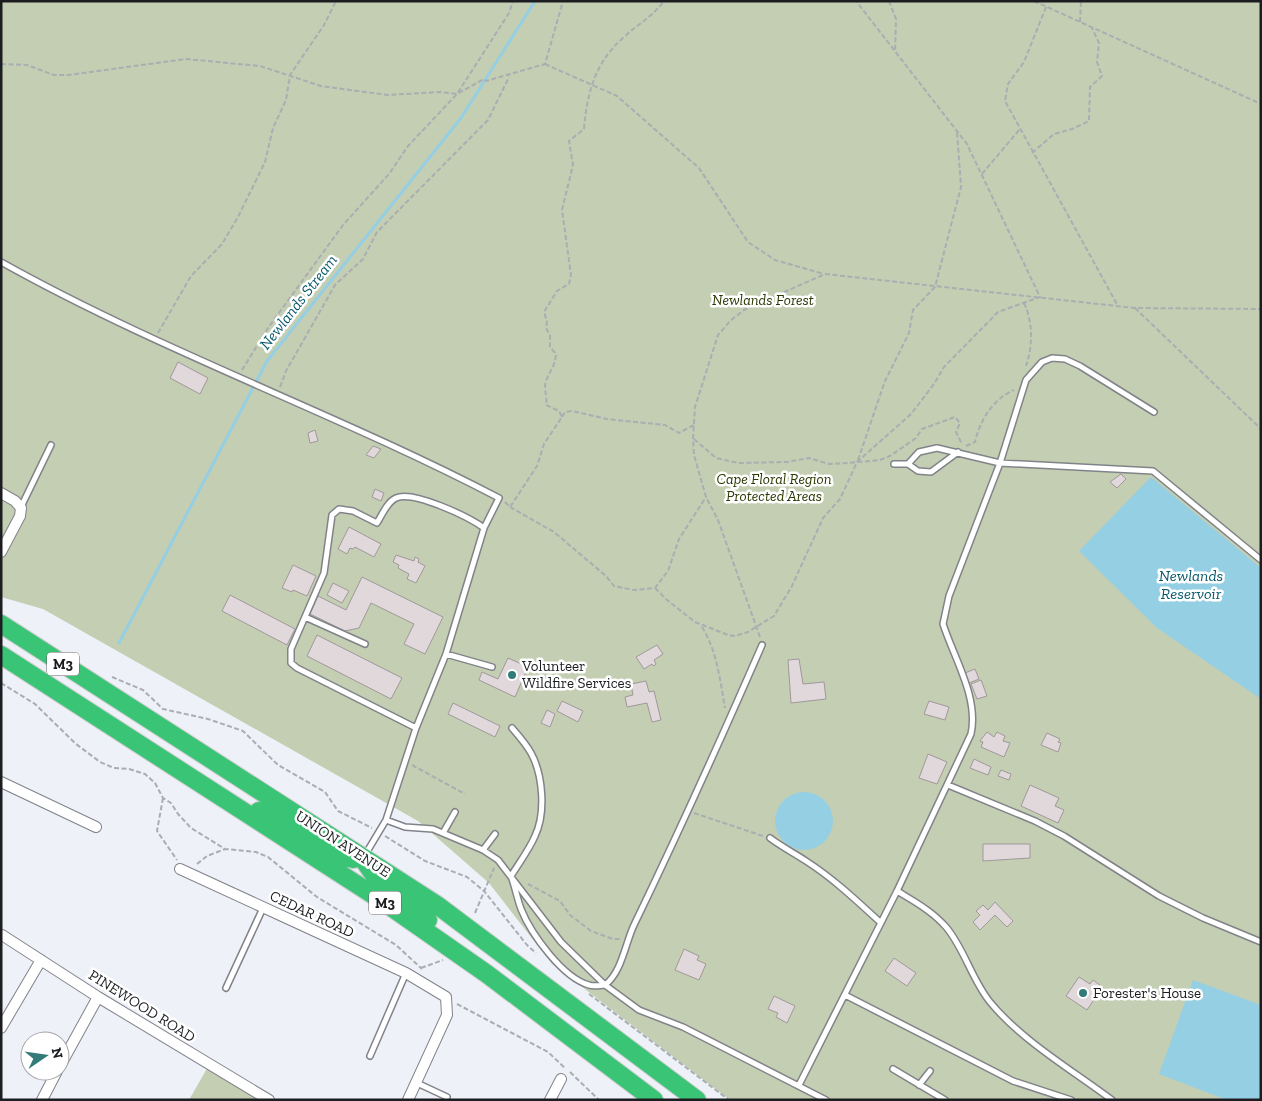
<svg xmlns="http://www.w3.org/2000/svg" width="1262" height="1101" viewBox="0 0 1262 1101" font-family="'Zilla Slab',serif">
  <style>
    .green { fill: #c4ceb2 }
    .water { fill: #95cfe3 }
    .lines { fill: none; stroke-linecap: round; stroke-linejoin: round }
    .stream { stroke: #95cfe3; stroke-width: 3 }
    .building { fill: #e1d8db; stroke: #a0989a }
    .lane-casing { stroke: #808389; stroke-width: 8 }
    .street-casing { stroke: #808389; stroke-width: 12 }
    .highway-casing { stroke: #cdcdce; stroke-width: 20 }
    .path { stroke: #aaadb2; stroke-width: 2; stroke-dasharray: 5 2.5; stroke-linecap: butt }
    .lane { stroke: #fff; stroke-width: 5 }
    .street { stroke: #fff; stroke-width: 10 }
    .highway { stroke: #3ac476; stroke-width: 18 }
    .poi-dot { fill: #327b79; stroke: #fff; stroke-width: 2 }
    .labels { text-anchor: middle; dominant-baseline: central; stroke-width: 5; stroke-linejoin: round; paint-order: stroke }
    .shield { fill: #fff; stroke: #606163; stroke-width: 1 }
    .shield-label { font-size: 14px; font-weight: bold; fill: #1c1d20 }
    .park-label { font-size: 15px; font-style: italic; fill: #2b3903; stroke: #fff }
    .poi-label { font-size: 15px; fill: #1c1d20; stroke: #fff; text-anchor: start }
    .street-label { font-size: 15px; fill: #1c1d20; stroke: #fff }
    .water-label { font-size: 16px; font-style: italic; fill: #09596d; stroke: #fff }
  </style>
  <rect width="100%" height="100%" fill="#eef1f8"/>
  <!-- green -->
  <path class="green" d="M1,1H1261V1100H730L552,964L489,883L418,821L43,609L1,597Z
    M209,1065L269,1100H189Z"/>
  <!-- water -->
  <path class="water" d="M1151,477L1261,568V699L1157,628L1079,551Z
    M775 821a29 29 0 1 1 58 0a29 29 0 1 1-58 0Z
    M1193,980L1261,1005V1100H1227L1159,1074Z"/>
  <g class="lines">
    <!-- stream -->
    <path class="stream" d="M119,643L267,361L461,118L535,1"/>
  </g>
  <!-- building -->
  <path class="building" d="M178,362L208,378L200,394L170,378Z
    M315,430L318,441L310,443L308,433Z
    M373,446L381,449L374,458L366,455Z
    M1121,474L1126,479L1117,488L1110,482Z
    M375,489L384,493L381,501L372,497Z
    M349,527L381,544L374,557L355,547L353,549L350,548L347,554L338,549Z
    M396,555L414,561L415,557L419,559L418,562L425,566L416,583L407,579L409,574L398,568L399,565L393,562Z
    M293,565L316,576L307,596L293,590L292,592L282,588Z
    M362,577L443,617L425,654L404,644L414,624L371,603L359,628L345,631L310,614L318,596L346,610Z
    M333,583L349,591L342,603L327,595Z
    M230,595L295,629L287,645L222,611Z
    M317,635L402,678L391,699L307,656Z
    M657,645L663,654L654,660L656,664L654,666L652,664L644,669L636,657Z
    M508,658L528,667L515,697L479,680L482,672L498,679Z
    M799,659L803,684L824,682L826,699L791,703L788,660Z
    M975,669L979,679L969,683L965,673Z
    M981,680L987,696L977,699L971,684Z
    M646,681L649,692L654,691L661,720L652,722L647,703L627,707L625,697L633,695L631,684Z
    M562,701L583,711L578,722L557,711Z
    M929,701L949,707L945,720L924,714Z
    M453,703L500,726L495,737L448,714Z
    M547,710L555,714L550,727L541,723Z
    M987,732L994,737L997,732L1005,736L1003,741L1010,743L1004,757L981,747L983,742L980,741Z
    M1047,733L1060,739L1058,742L1061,743L1058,752L1041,745Z
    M928,754L947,762L937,784L919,778Z
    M974,759L991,767L988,775L970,768Z
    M1001,770L1011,774L1009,780L998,776Z
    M1030,785L1059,798L1055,806L1064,810L1058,823L1021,806Z
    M983,844H1030V858L983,861Z
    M995,902L1013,921L1007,927L995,915L980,930L973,922L980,915L976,911L983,905L988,910Z
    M684,949L699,956L697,960L706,964L699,980L675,970Z
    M894,958L916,973L907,986L885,971Z
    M1079,977L1090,984L1093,980L1105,989L1102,994L1099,992L1087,1010L1066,996Z
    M774,996L795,1006L787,1023L776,1017L778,1013L768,1009Z"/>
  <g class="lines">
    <defs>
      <path id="lane" d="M1,262C162,352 336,413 499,498L484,528L446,654L416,728L386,820L365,855
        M894,464H908L919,452L937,448L1000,463L1153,471L1261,560
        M908,464L918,471L931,472L958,452
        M21,507L51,445
        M305,617L365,644
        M446,654L492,667
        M416,728L297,668L291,663V649L324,573L332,515L339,509L353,511L377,523C382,515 387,502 396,498C413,490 469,517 484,528
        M512,728C519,736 526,744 531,753C543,775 546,813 535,836C529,850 519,863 511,876C515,887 517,898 521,909C531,934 563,978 589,985C594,987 600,985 605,985C622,972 625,944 634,925C679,832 721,739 762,645
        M948,785L1035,821L1064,836L1159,896L1203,918L1261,942
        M386,820L405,827L433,829L483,850L498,860L561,942L605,985L639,1010L683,1027L826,1100
        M443,833L455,812
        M770,838C782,847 794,853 806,861C834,879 857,901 881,923
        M483,850L495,834
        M226,988L263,908
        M845,995L1013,1081L1071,1100
        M370,1056L406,973
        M893,1069L945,1100
        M417,1083L447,1097
        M799,1085L897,891
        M919,1085L930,1071
        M1112,1100C1072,1070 1021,1040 990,1002C972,980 964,948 946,927C932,911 915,902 897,891L971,734C979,698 954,658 943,624L949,596L1000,463L1026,380L1042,362L1052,358L1065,359L1080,366L1154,412"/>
      <path id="street" d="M1,493L15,501L21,508L20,516L1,552
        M1,782L96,827
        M180,869L406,973L446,997L447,1015L408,1100
        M2,935L98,997L269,1100
        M1,1028L41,960
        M60,1066L98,997
        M42,1100L57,1071
        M550,1100L561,1079"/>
      <path id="highway" d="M1,624L437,905L697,1100
        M1,655L381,900L487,974L654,1100
        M259,811L281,821L342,857L353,859L363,857
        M365,862L378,881L428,920"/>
    </defs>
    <!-- lane casing -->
    <use href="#lane" class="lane-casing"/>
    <!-- street casing -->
    <use href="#street" class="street-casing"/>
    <!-- highway casing -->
    <use href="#highway" class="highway-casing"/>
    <!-- path -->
    <path class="path" d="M889,1L896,19L895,52
      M1034,1L1261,104
      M1046,7L1024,62L1008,84L1005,101L1118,306
      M1080,22L1081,1
      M1,64L27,65L54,75H68L186,59L260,66L321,86L388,95L440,92L457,94L484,79L486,81L545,64L563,1
      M545,64L617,96L699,168L748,242L775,260L824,274
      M1032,153L1054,134L1072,129L1089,121L1090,87L1102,76L1097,62L1099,43L1092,28
      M982,174L1019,130
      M1024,303C1033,322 1033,346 1026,366
      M1135,308L1261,429
      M158,333L191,276L222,244L238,217L265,162L273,128L286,100L290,75L324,25L336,1
      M242,370L268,328L343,225L389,174L408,146L457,94L509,13L513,1
      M280,387L286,371L335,285L363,259L377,232L488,120L509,77
      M562,417L565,412L572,411L607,419L665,425L679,433L694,425
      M694,439L716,458L738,463L787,462L809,458L829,464L848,463L880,460L890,456L916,438L922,429L955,417L960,423L956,432L962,444
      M966,446L975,442C980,420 993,399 1014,390
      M858,460L885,381L909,333L913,310L935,287L961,187L957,131
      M505,502L510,507L537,466L544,444L562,417L559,411L546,405C548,397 543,389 546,381C550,370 555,367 556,354L550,347V335L546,328L547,322L544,312L557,291L569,284L571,275L562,210L573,165L569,141L584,129C587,93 595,62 624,37C639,23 650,19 664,1
      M510,507L554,532L606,576L614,586L634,590L655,588L668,571L679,539L706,497
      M655,588L667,600L695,622L728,635L735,636L748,632L774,616L792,586L823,518L840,499L857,462L911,414L934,384L944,367L998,312L1040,297L967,144L856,1
      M702,627C717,651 720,680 725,708
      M760,637L718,520L706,497L694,455L693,438L695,407L718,335L730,321L744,310L825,274L1135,308L1261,309
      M112,677L143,690L163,709L208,719L243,731L278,765L325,792L338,811L372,828
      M1,683L35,704L76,744L100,762L114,768L129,769L145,774L155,783L163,798L171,803L178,814L191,828L225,849L256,852L268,857L317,897L396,945L422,969
      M412,765L465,794
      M163,798L157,831L177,860
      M694,813L763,836
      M385,836L425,861L467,877L484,891L527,945L536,953
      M197,864L207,856L225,849
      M528,884L560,901L570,915L591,931L613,939H620
      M475,913L494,868
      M421,968L443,960
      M589,994L729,1100
      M457,1004L548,1052L566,1069
      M570,1072L599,1100"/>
    <!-- lane -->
    <use href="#lane" class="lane"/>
    <!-- street -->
    <use href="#street" class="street"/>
    <!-- highway -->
    <use href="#highway" class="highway"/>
  </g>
  <!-- markers -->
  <g class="poi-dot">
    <circle cx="512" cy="675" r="5"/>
    <circle cx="1083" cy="993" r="5"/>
  </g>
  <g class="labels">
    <!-- shield labels -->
    <g class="shield">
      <rect x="47" y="652.5" width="32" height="23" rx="4"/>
      <rect x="369" y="891.5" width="32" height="23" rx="4"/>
    </g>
    <g class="shield-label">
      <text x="63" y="664">M3</text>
      <text x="385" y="903">M3</text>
    </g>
    <!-- park labels -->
    <g class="park-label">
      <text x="763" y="300">Newlands Forest</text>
      <text x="774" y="479">Cape Floral Region<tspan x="774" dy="17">Protected Areas</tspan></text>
    </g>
    <!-- poi labels -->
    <g class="poi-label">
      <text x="522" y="666">Volunteer<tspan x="522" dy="17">Wildfire Services</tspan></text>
      <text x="1093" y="993">Forester's House</text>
    </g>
    <!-- street labels -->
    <g class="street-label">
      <text transform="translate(343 844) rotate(33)">UNION AVENUE</text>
      <text transform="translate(312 914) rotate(25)">CEDAR ROAD</text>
      <text transform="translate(142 1006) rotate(32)">PINEWOOD ROAD</text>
    </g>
    <!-- water labels -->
    <g class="water-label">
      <text transform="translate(298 302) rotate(-52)">Newlands Stream</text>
      <text x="1191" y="575">Newlands<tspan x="1191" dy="18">Reservoir</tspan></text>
    </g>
  </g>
  <!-- border -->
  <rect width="1262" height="1101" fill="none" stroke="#1c1d20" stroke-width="5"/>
  <!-- north arrow -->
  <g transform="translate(45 1056) rotate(77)"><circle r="24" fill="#ffffff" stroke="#a4a5a6"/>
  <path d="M0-4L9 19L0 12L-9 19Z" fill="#327b79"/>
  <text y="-8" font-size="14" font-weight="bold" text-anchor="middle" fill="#1c1d20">N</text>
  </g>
</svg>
